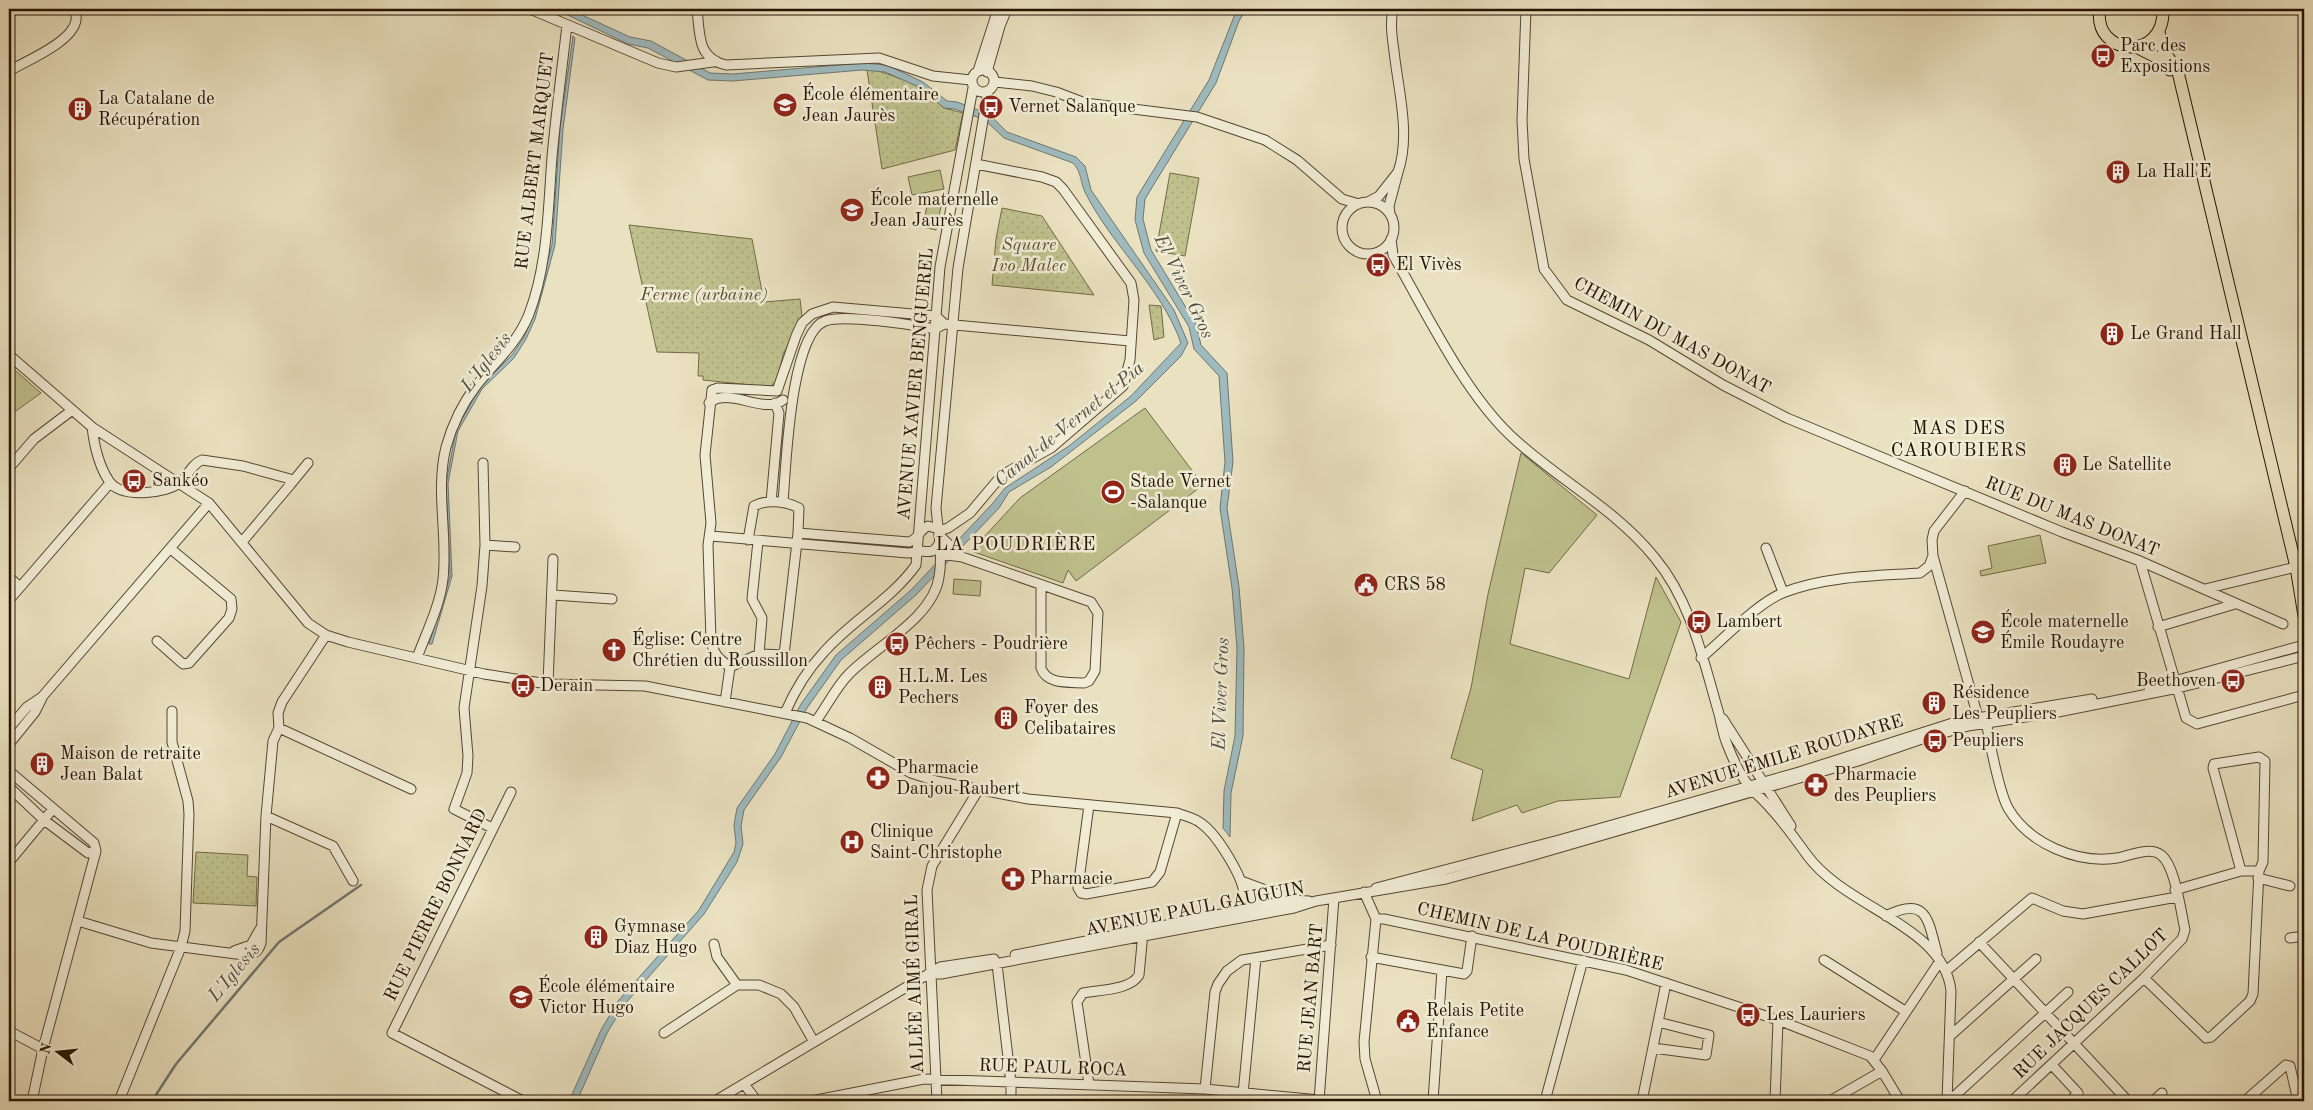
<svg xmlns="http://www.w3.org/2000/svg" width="2313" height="1110" viewBox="0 0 2313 1110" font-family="'Old Standard TT',serif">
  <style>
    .grass { fill: #bfc18d; stroke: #726a46 }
    .park { fill: url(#park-dots); stroke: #726a46 }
    .water { fill: #9ebabe; stroke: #6e7772 }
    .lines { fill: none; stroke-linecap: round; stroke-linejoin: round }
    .stream { stroke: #6e7772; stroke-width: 2.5 }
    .minor-casing { stroke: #564630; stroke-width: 11 }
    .major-casing { stroke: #251300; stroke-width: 13 }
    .minor { stroke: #f1ecd6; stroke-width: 9 }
    .major { stroke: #eae1c0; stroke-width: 11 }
    .labels { text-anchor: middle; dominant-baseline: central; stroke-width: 5; stroke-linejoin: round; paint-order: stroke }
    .poi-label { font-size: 18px; fill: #251300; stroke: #f1ecd6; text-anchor: start }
    .street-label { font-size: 18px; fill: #251300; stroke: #f1ecd6 }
    .park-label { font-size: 18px; font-style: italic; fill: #5b5031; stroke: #f1ecd6 }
    .water-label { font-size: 19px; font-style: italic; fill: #4f4d42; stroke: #f1ecd6 }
    .neighbourhood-label { font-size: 19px; letter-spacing: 1px; fill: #251300; stroke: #f1ecd6 }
  </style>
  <defs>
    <pattern id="park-dots" width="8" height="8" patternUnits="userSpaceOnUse" patternTransform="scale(1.25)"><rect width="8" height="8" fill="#bfc18d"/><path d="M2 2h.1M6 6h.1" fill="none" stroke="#a4a578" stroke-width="1.8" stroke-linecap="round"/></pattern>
  </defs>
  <rect width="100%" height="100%" fill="#eae1c0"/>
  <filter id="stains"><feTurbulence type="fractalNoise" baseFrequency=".004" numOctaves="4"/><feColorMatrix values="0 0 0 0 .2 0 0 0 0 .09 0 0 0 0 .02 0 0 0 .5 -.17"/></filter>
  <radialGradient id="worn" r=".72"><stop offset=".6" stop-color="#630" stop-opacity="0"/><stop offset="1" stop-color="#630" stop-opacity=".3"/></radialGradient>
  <!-- grass -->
  <path class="grass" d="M940,170L944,189L912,195L908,177Z
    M928,200L942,202L936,230L923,227Z
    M9,365L41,393L9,416Z
    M1145,408L1203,485L1076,581L1068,570L1063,583L971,551L1020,498Z
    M1521,453L1597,515L1549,573L1525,568L1510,644L1629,679L1656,577L1681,622L1620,797L1558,801L1522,813L1517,805L1472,821L1483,770L1451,758L1471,688L1488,594Z
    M2040,535L2046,563L1981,576L1980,571L1992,568L1988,546Z
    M954,579L981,581L980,596L953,594Z"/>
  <!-- park -->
  <path class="park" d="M873,69L907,81L919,87L944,108L963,113L955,150L882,169L867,70Z
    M1170,173L1199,178L1185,256L1156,251Z
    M1002,208L1042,216L1094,295L992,285L996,239Z
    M629,225L752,239L764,302L800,299L802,316L783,355L777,382L769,387L703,380V376H698L699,353L657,352Z
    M1149,305L1161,306L1164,337L1154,340Z
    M196,852L248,855L247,876L257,877L256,906L193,903Z"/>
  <!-- water -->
  <path class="water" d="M555,9H569L630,37L651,41L710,73L733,74L862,63L887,65L923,82L947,101L957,102L989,114L1007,132L1076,157L1085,166L1091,190L1174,310L1188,343L1181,356L1136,401L1051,467L1009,492L999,508L916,595L841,660L807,708L781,757L744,810L741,826L743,844L737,862L704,914L624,1005L607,1033L577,1101H569L601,1030L618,1001L699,910L734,852L736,843L734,825L737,808L775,754L801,704L836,655L911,590L993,503L1005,488L1069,446L1131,396L1181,343C1161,287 1113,247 1086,194C1080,183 1082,172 1073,163L1004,138L985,120L955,109L944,108L919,87L885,72L862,70L733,81L708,80L648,48L628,44Z
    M1237,9H1246L1239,21L1216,83L1145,199L1143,219L1151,250L1196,324L1201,345L1227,373L1233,462L1227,508L1239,587L1244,648L1243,736L1231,793L1230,837L1223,828L1224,791L1235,736L1237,648L1232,588L1220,508L1225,462L1219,376L1194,349L1189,327L1144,253L1135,220L1137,197L1209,80Z
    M573,36L575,38L563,129L555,245L535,319L526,339L514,358L482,389L458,431L448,483L452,576L432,644H429L450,576L446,483L456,430L480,387L512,355L524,337L532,318L552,245L560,128Z"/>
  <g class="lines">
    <!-- stream -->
    <path class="stream" d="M152,1101L176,1064L279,942L361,885"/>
    <defs>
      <path id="minor" d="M530,9L658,63L676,67L713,62
        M697,9C700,35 697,58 726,65L879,58L933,76L971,80
        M1393,9C1390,23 1392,37 1394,51C1398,89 1411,135 1398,172
        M1526,9L1522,120L1524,159L1544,269L1567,300L1649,340L1723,385L1787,418L2062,532L2140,561L2283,624
        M972 81a11 11 0 1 1 22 0a11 11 0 1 1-22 0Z
        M9,71C26,61 73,42 76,20C77,17 75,12 75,9
        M978,71L998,9
        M987,72L1000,26L1007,9
        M995,82L1032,86L1056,92L1085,103L1197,117L1265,140L1297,160L1342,199L1359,204
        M1368,202L1379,196L1398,172L1389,206L1390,214
        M1342 228a26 26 0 1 1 52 0a26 26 0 1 1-52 0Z
        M1391,239L1393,255C1426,312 1463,390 1510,435C1556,479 1614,507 1655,558C1690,600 1702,655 1717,707C1721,719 1722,732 1727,744C1732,757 1739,774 1749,786C1756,794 1765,801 1772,810C1785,824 1796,840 1807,855C1845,908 1944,925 1951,991L1947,1101
        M9,355L92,427L209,503L308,623L326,635L348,642L484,674L548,684L645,686L807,718L850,738L911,773L936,781L1028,799L1177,813C1185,816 1196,818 1202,824C1217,835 1247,881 1244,900C1244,903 1241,907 1239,910
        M709,403C712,401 717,398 720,398C739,394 767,413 783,400
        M92,427C94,444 99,466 109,481C121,499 166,494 181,482C188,475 192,464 202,460L243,466L290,479V485L242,542
        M483,463L485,545L482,586L464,708L468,756L467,773L454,809L492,828
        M9,468L34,439L71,411
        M290,485L308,463
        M1965,491L1934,531L1932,540L1933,556L1979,721
        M771,502L779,413L775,403
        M783,502C786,468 790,334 825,321C844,314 912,325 935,329L944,324L1130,341
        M939,531L948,528L970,513L1002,475L1051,448L1123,386L1130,360L1134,300L1131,283L1063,189L1056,182L1042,177L976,164
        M798,533L909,542C919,539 919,530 928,526L939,529
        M939,535L962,557
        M711,536L908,553C913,553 917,551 921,551C931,552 933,553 939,544
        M758,541L752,599L762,618L759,654
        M485,545L515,547
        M1766,548L1783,592
        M940,554L962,557L1091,602L1098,613L1095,671L1089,681L1084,683C1069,682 1047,685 1041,668V586
        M2140,561L2186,718L2197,724L2304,695
        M9,577L20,587
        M2205,589L2296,567
        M553,595L612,599
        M9,600L110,483
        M2158,627L2235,604
        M157,641L183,664L189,663L229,618L232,609L231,599L171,549
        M417,658C426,633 440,606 443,579C448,535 435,491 446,447C452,426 462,404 476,386C495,362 517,344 529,314C548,264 548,209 552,157C556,113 562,69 567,25
        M1701,658C1724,639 1758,602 1785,592C1827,576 1876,576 1920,573L1929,566L1933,556
        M730,667C719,659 714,655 711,641L708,545L711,523L705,455L712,390L718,388L777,391L796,336L802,323L812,314L833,307L936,316L944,324
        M730,667L759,654L784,655L798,533L799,508C786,501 767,499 754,506L748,540
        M548,684L553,559
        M2149,688L2304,645
        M725,702L730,667
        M785,713C794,692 808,669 824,652C852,620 891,600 916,565L940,267L973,88
        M1723,719L1791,826
        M1986,719C1989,740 1999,791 2008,808C2029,844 2077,864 2117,858C2129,856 2150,846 2161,855C2175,865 2181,912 2185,930L2182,939L2144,978L2012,1101
        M816,721C827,706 836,687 849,674C876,646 933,618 939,577C943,555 938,530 936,508L958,268L988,91
        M9,728L27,707L42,697L209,503
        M279,728L411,789
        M9,744L35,712L42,698
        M9,771L94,843L96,851L43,1049L32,1101
        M9,787L44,820L88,853L96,851
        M511,792L392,1033L523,1101
        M1089,805L1078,888L1081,893L1086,894L1152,882L1160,872L1177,813
        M266,816L333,846L353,881
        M9,862L53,809
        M2241,871L2213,768L2214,764L2259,757L2265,761L2263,862L2259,871
        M2258,878L2290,886
        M1241,881L1290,899
        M1243,888L1262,910
        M1376,888L1559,840L1799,772L1959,721L2092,699
        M1364,892L1376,919
        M1886,916C1927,895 1928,920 1937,953
        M1376,919H1384L1626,970L1778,1020L1870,1056L1882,1071L1900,1101
        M1376,919L1364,1042L1365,1059L1377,1101
        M78,921L151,943L244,955C254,954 258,953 261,943L266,816L273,741L279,728L278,713L282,702L326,635
        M2290,938L2304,936
        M1979,942L2128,1101
        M714,944L717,957L737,985
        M234,951L251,945L260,929
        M1015,955L1267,905L1292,900L1309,901
        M1371,957L1464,974L1467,971L1472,936
        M1824,960L1905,1011
        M997,964L1011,1083V1101
        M1946,971L2032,898L2063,911L2083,914L2177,897
        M931,973L941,974L1294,908L1316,901L1446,879L1524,858L1858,761L1919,740L1968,726L2058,712L2178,688L2304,656
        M2144,978L2206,1038L2211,1037L2250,1001L2253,994L2259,871H2241L2175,890
        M9,1031L43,1049
        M664,1033L737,985H759L781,994L794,1007L814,1042
        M1950,1036L2036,959
        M1653,1048L1706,1055L1709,1035L1658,1022
        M1874,1060L1940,961
        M2052,1065L2078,1093L2070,1101
        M744,1084L757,1101
        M1089,1084L1077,1002L1083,993C1099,990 1131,990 1139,975L1143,933
        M1205,1089L1215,992L1218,984L1227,971L1242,960L1331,945
        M1243,1094L1256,958
        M9,1098L16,1101
        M119,1101L181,947L185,931L189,814L188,801L172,742V711
        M715,1101L940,967L994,959
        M811,1101L924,1079L1205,1089L1330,1101
        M937,1101L927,890L932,866L979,789
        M1319,1101L1334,898
        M1433,1101L1442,970
        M1545,1101L1583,960
        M1642,1101L1666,983
        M1775,1101L1778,1020
        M1830,1101L1882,1071
        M1949,1101L2068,992
        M2153,1101L2162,1093
        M2245,1101L2286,1065L2290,1066L2298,1101"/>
      <path id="major" d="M2100,9C2092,56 2165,63 2163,9
        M2159,31L2161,46L2178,72L2296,567L2304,616
        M2136,47L2162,60L2170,70"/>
    </defs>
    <!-- minor casing -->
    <use href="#minor" class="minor-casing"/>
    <!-- major casing -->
    <use href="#major" class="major-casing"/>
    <!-- minor -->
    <use href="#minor" class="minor"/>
    <!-- major -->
    <use href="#major" class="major"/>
  </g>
  <!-- icons -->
  <defs>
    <symbol id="bus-disc" viewBox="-11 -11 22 22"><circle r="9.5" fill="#8f2418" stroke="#f1ecd6"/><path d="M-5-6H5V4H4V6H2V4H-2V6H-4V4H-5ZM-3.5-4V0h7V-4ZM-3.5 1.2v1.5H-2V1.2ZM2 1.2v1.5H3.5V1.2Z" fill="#fff"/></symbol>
    <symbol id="school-disc" viewBox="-11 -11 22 22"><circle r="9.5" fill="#8f2418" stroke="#f1ecd6"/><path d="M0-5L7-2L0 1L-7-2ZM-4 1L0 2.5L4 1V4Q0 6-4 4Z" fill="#fff"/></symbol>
    <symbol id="building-disc" viewBox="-11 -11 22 22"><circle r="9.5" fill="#8f2418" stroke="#f1ecd6"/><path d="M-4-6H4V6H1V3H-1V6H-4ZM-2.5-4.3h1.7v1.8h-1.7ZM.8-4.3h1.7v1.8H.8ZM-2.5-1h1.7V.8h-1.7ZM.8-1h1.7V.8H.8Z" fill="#fff"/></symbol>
    <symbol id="stadium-disc" viewBox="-11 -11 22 22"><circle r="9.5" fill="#8f2418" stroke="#f1ecd6"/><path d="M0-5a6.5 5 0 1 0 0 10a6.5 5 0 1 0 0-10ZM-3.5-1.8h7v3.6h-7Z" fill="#fff"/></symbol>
    <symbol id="civic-disc" viewBox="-11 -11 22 22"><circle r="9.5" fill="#8f2418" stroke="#f1ecd6"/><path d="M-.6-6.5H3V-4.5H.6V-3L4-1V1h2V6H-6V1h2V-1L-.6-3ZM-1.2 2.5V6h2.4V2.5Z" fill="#fff"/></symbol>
    <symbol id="church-disc" viewBox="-11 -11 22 22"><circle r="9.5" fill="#8f2418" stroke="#f1ecd6"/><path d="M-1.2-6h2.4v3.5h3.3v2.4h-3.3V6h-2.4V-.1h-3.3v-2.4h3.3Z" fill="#fff"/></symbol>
    <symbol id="pharmacy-disc" viewBox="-11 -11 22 22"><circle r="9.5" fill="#8f2418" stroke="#f1ecd6"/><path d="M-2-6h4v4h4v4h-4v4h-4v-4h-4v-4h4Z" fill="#fff"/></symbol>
    <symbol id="hospital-disc" viewBox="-11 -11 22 22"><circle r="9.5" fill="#8f2418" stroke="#f1ecd6"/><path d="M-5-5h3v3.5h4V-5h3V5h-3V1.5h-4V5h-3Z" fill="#fff"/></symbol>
  </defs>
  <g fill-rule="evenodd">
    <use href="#bus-disc" x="2089" y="42" width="28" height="28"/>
    <use href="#school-disc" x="771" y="91" width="28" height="28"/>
    <use href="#bus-disc" x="977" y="93" width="28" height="28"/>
    <use href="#building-disc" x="66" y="95" width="28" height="28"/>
    <use href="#building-disc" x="2104" y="158" width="28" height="28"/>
    <use href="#school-disc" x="838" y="196" width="28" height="28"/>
    <use href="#bus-disc" x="1364" y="251" width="28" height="28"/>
    <use href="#building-disc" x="2098" y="320" width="28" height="28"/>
    <use href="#building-disc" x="2051" y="451" width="28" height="28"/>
    <use href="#bus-disc" x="120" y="467" width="28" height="28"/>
    <use href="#stadium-disc" x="1099" y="478" width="28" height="28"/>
    <use href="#civic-disc" x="1352" y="571" width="28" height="28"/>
    <use href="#bus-disc" x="1685" y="608" width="28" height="28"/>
    <use href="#school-disc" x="1969" y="618" width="28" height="28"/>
    <use href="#bus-disc" x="883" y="630" width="28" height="28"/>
    <use href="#church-disc" x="600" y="636" width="28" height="28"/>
    <use href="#bus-disc" x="2219" y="667" width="28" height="28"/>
    <use href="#bus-disc" x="509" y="672" width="28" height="28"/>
    <use href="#building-disc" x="866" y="673" width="28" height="28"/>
    <use href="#building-disc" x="1920" y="689" width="28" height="28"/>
    <use href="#building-disc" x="992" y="704" width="28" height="28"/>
    <use href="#bus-disc" x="1921" y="727" width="28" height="28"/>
    <use href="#building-disc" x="28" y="750" width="28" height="28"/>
    <use href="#pharmacy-disc" x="864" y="764" width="28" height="28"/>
    <use href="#pharmacy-disc" x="1802" y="771" width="28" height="28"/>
    <use href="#hospital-disc" x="838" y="828" width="28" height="28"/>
    <use href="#pharmacy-disc" x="999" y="865" width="28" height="28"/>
    <use href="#building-disc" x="582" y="923" width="28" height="28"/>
    <use href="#school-disc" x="507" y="983" width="28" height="28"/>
    <use href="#bus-disc" x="1734" y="1001" width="28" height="28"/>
    <use href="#civic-disc" x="1394" y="1007" width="28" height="28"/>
  </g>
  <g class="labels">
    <!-- poi labels -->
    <g class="poi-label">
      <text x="2120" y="46">Parc des<tspan x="2120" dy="21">Expositions</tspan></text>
      <text x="802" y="95">École élémentaire<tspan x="802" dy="21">Jean Jaurès</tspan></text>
      <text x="98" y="99">La Catalane de<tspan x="98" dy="21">Récupération</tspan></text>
      <text x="1008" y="107">Vernet Salanque</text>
      <text x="2136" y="172">La Hall'E</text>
      <text x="870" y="200">École maternelle<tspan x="870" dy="21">Jean Jaurès</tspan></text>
      <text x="1396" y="265">El Vivès</text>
      <text x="2130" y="334">Le Grand Hall</text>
      <text x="2082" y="465">Le Satellite</text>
      <text x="152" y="481">Sankéo</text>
      <text x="1130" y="482">Stade Vernet<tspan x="1130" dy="21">-Salanque</tspan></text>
      <text x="1384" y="585">CRS 58</text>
      <text x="1716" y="622">Lambert</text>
      <text x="2000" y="622">École maternelle<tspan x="2000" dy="21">Émile Roudayre</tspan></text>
      <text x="632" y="640">Église: Centre<tspan x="632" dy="21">Chrétien du Roussillon</tspan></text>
      <text x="914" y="644">Pêchers - Poudrière</text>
      <text x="898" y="677">H.L.M. Les<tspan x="898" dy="21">Pechers</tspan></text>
      <text x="2216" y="681" text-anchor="end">Beethoven</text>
      <text x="540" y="686">Derain</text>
      <text x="1952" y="693">Résidence<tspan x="1952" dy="21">Les Peupliers</tspan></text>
      <text x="1024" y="708">Foyer des<tspan x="1024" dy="21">Celibataires</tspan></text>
      <text x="1952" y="741">Peupliers</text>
      <text x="60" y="754">Maison de retraite<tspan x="60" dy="21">Jean Balat</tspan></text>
      <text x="896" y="768">Pharmacie<tspan x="896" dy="21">Danjou Raubert</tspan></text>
      <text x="1834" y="775">Pharmacie<tspan x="1834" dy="21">des Peupliers</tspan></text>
      <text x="870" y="832">Clinique<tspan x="870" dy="21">Saint-Christophe</tspan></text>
      <text x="1030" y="879">Pharmacie</text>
      <text x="614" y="927">Gymnase<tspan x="614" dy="21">Diaz Hugo</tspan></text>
      <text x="538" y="987">École élémentaire<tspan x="538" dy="21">Victor Hugo</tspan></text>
      <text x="1426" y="1011">Relais Petite<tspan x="1426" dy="21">Enfance</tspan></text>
      <text x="1766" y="1015">Les Lauriers</text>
    </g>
    <!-- street labels -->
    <g class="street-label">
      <text transform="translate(535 161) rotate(-83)">RUE ALBERT MARQUET</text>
      <text transform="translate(1672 336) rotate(29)">CHEMIN DU MAS DONAT</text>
      <text transform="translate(916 384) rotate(-85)">AVENUE XAVIER BENGUEREL</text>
      <text transform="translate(2072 517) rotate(22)">RUE DU MAS DONAT</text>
      <text transform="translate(1784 757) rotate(-17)">AVENUE ÉMILE ROUDAYRE</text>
      <text transform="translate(436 905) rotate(-64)">RUE PIERRE BONNARD</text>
      <text transform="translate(1195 909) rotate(-11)">AVENUE PAUL GAUGUIN</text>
      <text transform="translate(1540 937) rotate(13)">CHEMIN DE LA POUDRIÈRE</text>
      <text transform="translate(915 984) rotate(-92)">ALLÉE AIMÉ GIRAL</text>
      <text transform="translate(1311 998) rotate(-85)">RUE JEAN BART</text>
      <text transform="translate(2091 1004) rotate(-44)">RUE JACQUES CALLOT</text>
      <text transform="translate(1053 1068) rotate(2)">RUE PAUL ROCA</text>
    </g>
    <!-- park labels -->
    <g class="park-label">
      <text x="1029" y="245">Square<tspan x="1029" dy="21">Ivo Malec</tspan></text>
      <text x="704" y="295">Ferme (urbaine)</text>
    </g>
    <!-- water labels -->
    <g class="water-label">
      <text transform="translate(1183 287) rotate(64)">El Viver Gros</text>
      <text transform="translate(487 363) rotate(-52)">L'Iglesis</text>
      <text transform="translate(1070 425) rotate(-39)">Canal de Vernet et Pia</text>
      <text transform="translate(1222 694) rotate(-88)">El Viver Gros</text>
      <text transform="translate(235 973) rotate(-50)">L'Iglesis</text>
    </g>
    <!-- neighbourhood labels -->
    <g class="neighbourhood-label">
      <text x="1959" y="429">MAS DES<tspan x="1959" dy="22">CAROUBIERS</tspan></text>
      <text x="1016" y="545">LA POUDRIÈRE</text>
    </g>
  </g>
  <!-- margin -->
  <rect width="2313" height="1110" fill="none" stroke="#eae1c0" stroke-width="30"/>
  <rect x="10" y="10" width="2293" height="1090" fill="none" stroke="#251300" stroke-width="2.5"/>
  <rect x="15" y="15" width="2283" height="1080" fill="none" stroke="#251300"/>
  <!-- north arrow -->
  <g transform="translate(58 1052) rotate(286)" stroke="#f1ecd6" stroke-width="4" paint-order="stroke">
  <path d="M0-4L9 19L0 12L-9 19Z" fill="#251300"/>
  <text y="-8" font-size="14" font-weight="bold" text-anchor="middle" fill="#251300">N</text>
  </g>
  <rect width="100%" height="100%" filter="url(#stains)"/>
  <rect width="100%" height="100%" fill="url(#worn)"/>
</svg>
